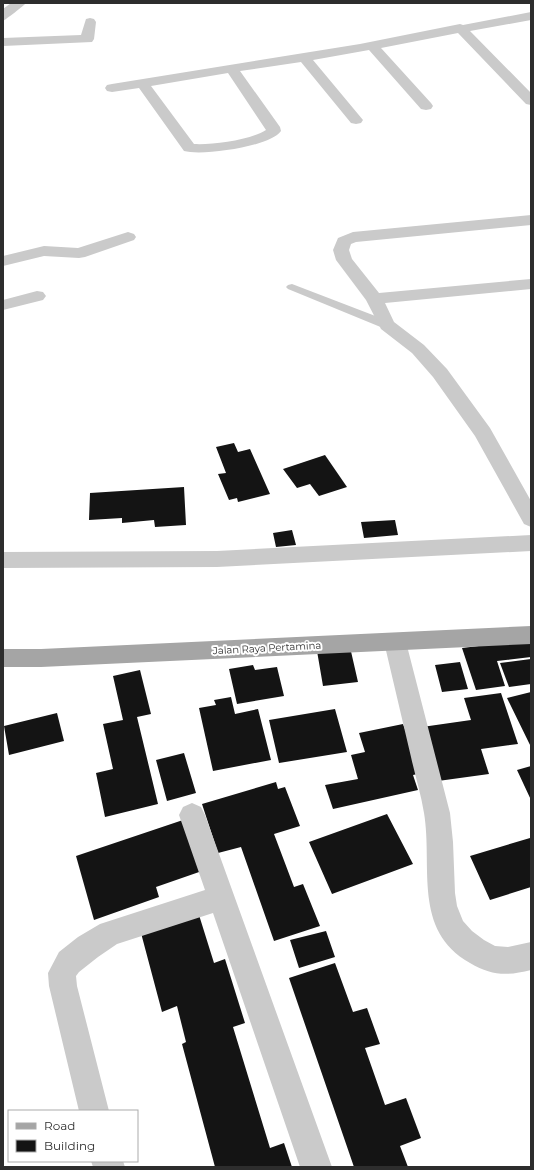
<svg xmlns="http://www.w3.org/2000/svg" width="534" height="1170" viewBox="0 0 534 1170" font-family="Montserrat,sans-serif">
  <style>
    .building { fill: #141414 }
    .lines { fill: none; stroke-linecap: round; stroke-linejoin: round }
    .lane { fill: #cacaca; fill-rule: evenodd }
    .street { fill: #cacaca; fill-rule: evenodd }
    .primary { fill: #a5a5a5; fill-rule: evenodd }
    .labels { text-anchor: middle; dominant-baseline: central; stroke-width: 4; stroke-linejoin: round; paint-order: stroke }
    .street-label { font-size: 10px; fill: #2d2d2d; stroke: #fff }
  </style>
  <rect width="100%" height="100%" fill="#fff"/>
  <!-- building -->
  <path class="building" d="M234,443L238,452L250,449L270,494L238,502L237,498L229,500L218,474L226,473L216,447Z
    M325,455L347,487L319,496L310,484L297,488L283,469Z
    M184,487L186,525L155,527L154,520L122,523V518L89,520L90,493Z
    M395,520L398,535L364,538L361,522Z
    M292,530L296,545L276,547L273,533Z
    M530,640L531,657L497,661L505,686L476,690L462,648Z
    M350,647L358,682L323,686L317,651Z
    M531,659V684L509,687L500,663Z
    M460,662L468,689L442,692L435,665Z
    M253,665L255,670L277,667L284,696L237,704L229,669Z
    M140,670L151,714L137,717L158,804L105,817L96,773L113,769L103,724L123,720L113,676Z
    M531,692V747L507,698Z
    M501,693L518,744L481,749L489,774L438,781L422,727L471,720L464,698Z
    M231,697L235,714L258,709L271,760L213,771L199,708L216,705L214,700Z
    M335,709L347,752L279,763L269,720Z
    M57,713L64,741L9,755L4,726Z
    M403,724L422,773L413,775L418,790L333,809L325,785L358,779L351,755L365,752L359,733Z
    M184,753L196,793L167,801L156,760Z
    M531,766V800L517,770Z
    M276,782L278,789L285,787L300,826L274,834L294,887L303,884L320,926L274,941L241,847L218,853L202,804Z
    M387,814L413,864L332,894L309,842Z
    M183,820L202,871L156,887L159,897L94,920L76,856Z
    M530,838L531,841V887L490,900L470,856Z
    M199,915L214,963L225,959L245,1023L233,1027L270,1148L284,1143L292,1167H215L182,1044L186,1042L177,1006L162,1012L141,933Z
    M326,931L335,957L299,968L290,940Z
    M335,963L353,1012L367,1008L380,1044L365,1048L385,1105L406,1098L421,1138L400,1146L408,1167H354L289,978Z"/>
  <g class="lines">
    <!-- lane -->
    <path class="lane" d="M292,284L391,322L393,325L391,328H383L288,289L286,287L288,285Z"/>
    <!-- street -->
    <path class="street" d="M11,3H26C25,5 5,20 3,21V9Z
      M531,12V20L470,31L531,93V105L526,104L458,33L381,48L431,103L433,106L431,109L426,110L421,109L369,50L313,60L363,120L361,123L356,124L351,123L301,62L240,71L280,127L281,131C270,147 202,156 184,151L139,88L112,92L107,91L105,88L107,85L112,84L360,44L460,24L463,25ZM228,73L266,130C250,140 213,145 194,144L151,86Z
      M90,18L94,19L96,22L94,39L92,42L3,46V38L81,35L86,19Z
      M531,215V225L356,242L351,244L349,250L352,259L379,293L531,279V289L385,303L394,322L424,345L447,369L490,428L531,501V527L524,524L475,436L433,377L412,353L381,329L366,300L336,260L333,250L338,238L353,232Z
      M128,232L134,234L136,237L134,240L85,257L79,258L44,256L3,266V256L44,246L78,248Z
      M37,291L43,292L46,296L43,300L3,310V300Z
      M531,535V551L217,567L3,568V552L217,551Z
      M395,633L403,636L406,642L450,813L453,842L455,893L457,906L463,921L472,931L484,940L495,946L508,947L531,942V970C507,976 492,976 470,963C412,930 433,867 424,813C421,794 415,775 411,757C402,719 393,680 384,642L387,636Z
      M192,803L201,807L205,815L332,1167H300L213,913L117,944L98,957L79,972L76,976L77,986L109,1111H79L49,986L48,973L59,952L78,937L100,924L205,890L179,815L183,807Z
      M91,1161H123L125,1167H93Z"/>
    <!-- primary -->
    <path class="primary" d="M531,626V644L41,667H3V649H41Z"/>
  </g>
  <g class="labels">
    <!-- street labels -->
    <g class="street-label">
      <text transform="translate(267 648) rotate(-3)">Jalan Raya Pertamina</text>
    </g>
  </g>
  <!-- border -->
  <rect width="534" height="1170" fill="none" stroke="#2d2d2d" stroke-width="8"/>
  <!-- legend -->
  <rect x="8" y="1110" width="130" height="52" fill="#ffffff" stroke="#ababab"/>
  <rect x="16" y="1123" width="20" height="6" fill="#a5a5a5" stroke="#ababab"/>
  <text x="44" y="1130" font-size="12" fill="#2d2d2d">Road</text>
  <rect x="16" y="1140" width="20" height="12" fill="#141414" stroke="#ababab"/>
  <text x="44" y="1150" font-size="12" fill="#2d2d2d">Building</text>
</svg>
